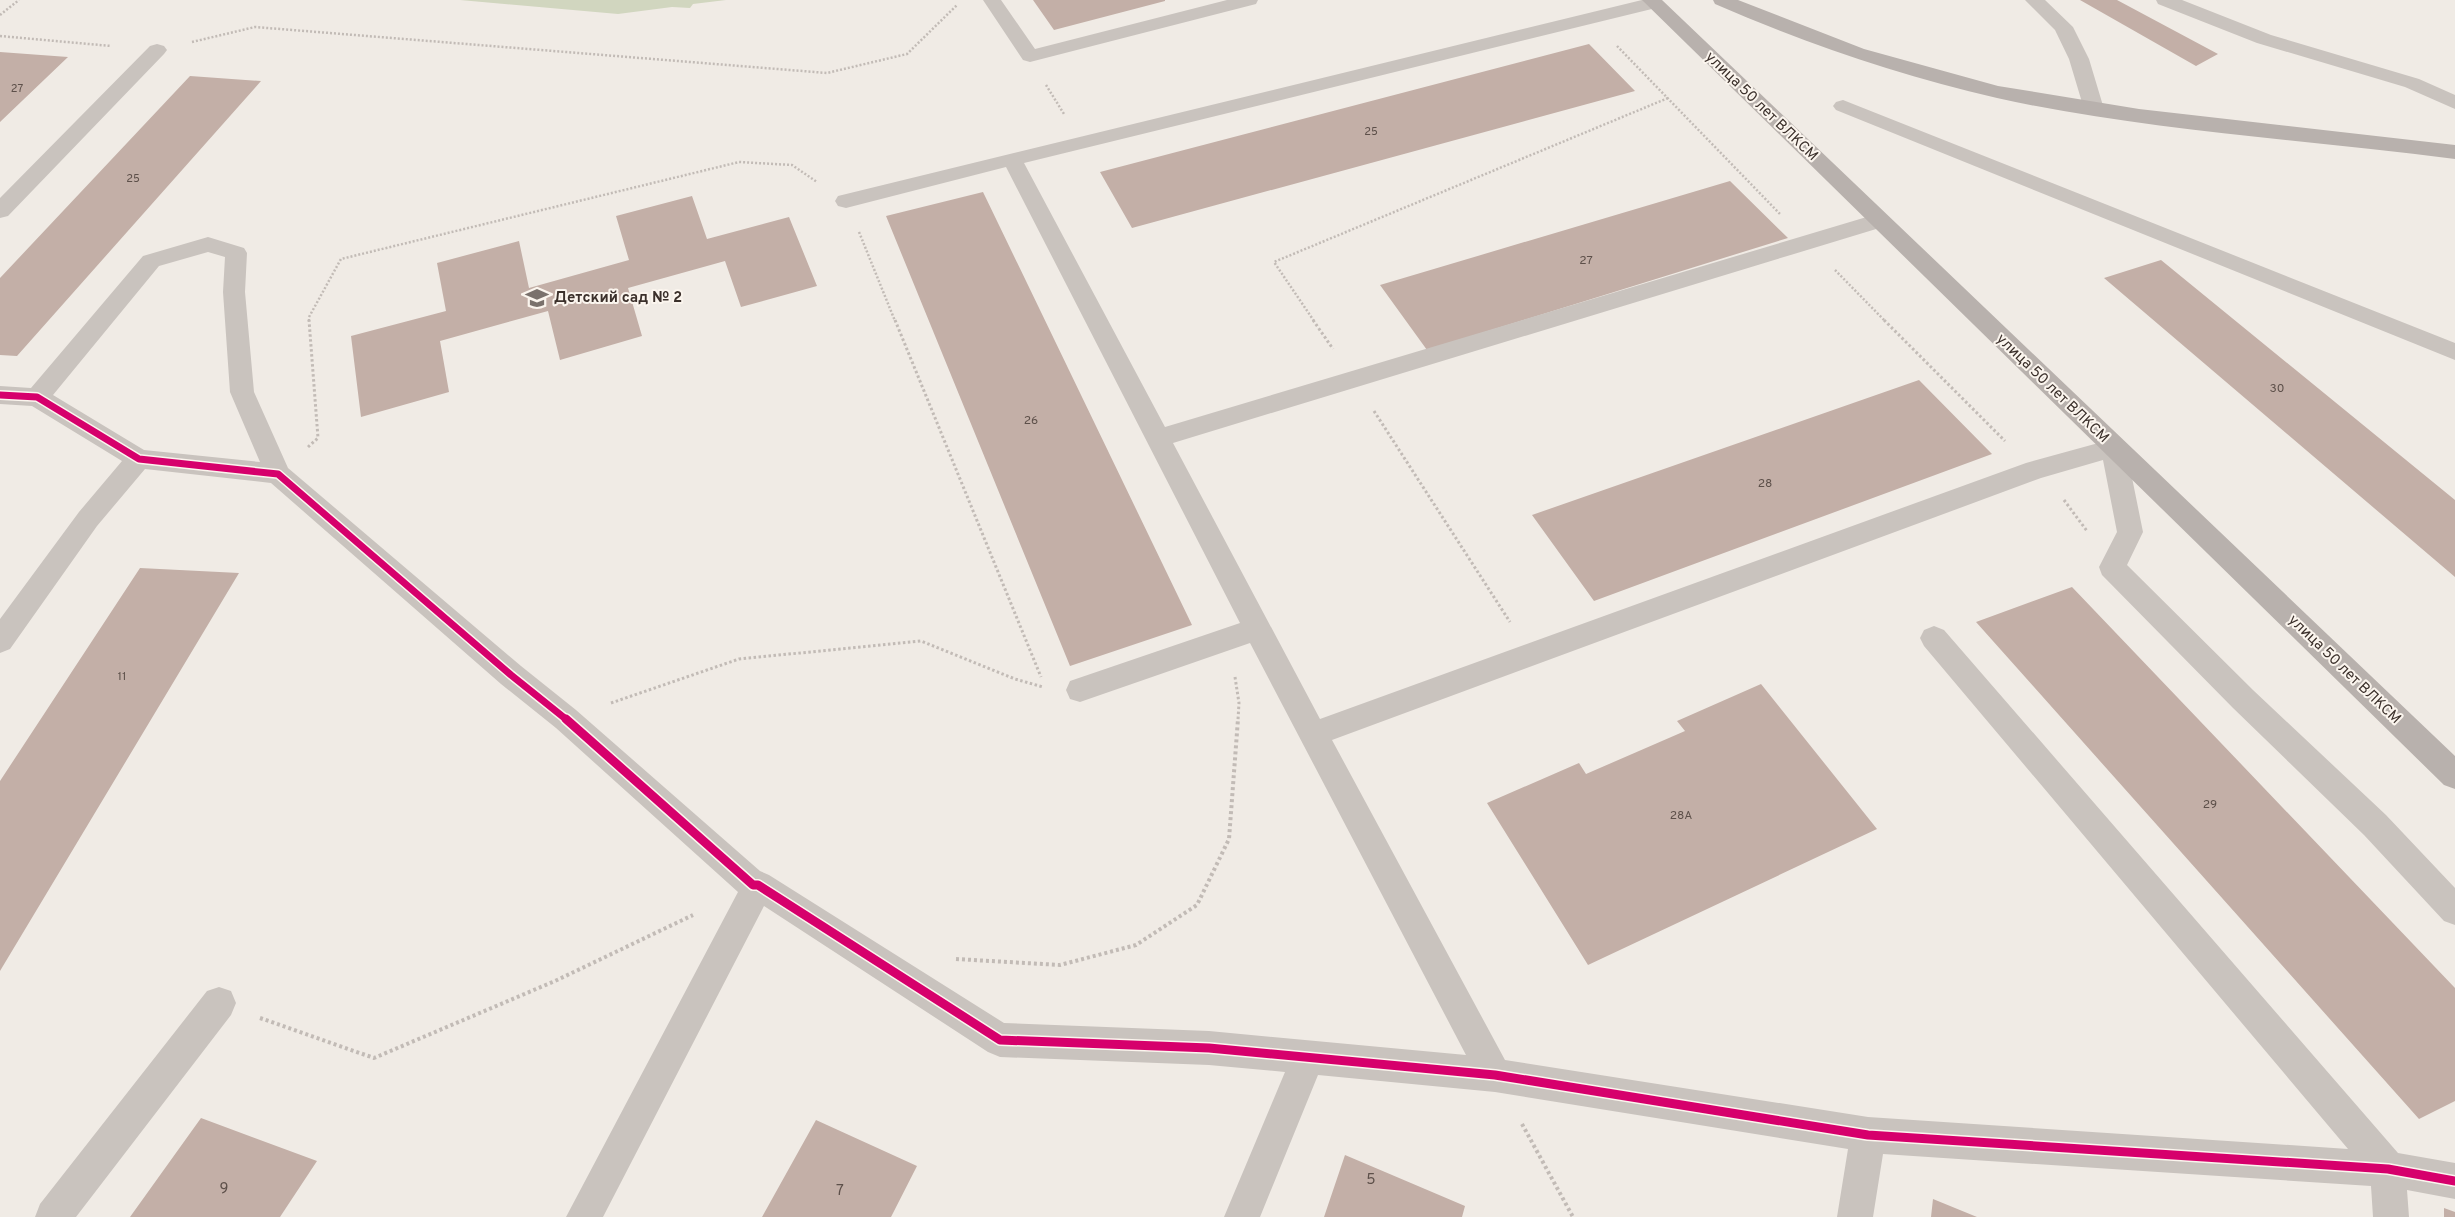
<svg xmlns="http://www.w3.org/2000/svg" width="2455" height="1217" viewBox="0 0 2455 1217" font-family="Overpass,sans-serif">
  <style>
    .green { fill: #d1d6bf }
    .building { fill: #c3afa7 }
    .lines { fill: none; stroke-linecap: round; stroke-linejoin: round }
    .path-far2 { stroke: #c2bbb6; stroke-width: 2.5; stroke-dasharray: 2 2; stroke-linecap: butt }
    .path-far1 { stroke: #c2bbb6; stroke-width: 3; stroke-dasharray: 2.5 2.5; stroke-linecap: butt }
    .path { stroke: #c2bbb6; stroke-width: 4; stroke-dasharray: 3 3; stroke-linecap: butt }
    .minor { fill: #c9c3be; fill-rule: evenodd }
    .major { fill: #b8b1ad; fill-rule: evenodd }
    .cycleway-far1-casing { stroke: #fbf5ee; stroke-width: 10 }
    .cycleway-casing { stroke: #fbf5ee; stroke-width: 12 }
    .cycleway-far1 { stroke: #d6006c; stroke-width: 7 }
    .cycleway { stroke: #d6006c; stroke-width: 9 }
    .labels { text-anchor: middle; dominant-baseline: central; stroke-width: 4; stroke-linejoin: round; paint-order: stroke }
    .far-number-label { font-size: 11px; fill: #5d504a }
    .number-label { font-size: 12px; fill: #5d504a }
    .street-label { font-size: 15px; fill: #3b302b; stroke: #fbf5ee }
    .poi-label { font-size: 15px; font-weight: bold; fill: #3b302b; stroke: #fbf5ee; text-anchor: start }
    .near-number-label { font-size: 15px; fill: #5d504a }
  </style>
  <rect width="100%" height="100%" fill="#f0ebe5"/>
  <!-- green -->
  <path class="green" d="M460,0H726L693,4L690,8L672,7L618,14Z"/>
  <!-- building -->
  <path class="building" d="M1033,0H1165V1L1054,30Z
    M2080,0H2117L2218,54L2196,66Z
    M1589,44L1635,91L1132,228L1100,172Z
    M0,52L68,57L0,122Z
    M190,76L261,81L17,356L0,355V278Z
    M1730,181L1788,238L1427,350L1380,285Z
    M983,192L1192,625L1070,666L886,216Z
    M692,196L707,239L789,217L817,286L741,307L725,261L628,288L642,336L560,360L548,311L440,341L449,392L361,417L351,336L446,311L437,263L519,241L529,288L629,260L616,216Z
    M2161,260L2455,500V577L2104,278Z
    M1919,380L1992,454L1594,601L1532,515Z
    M140,568L239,573L0,971V781Z
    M2072,587L2455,988V1101L2419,1119L1976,622Z
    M1761,684L1877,829L1588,965L1487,803L1579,763L1586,774L1685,731L1677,721Z
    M201,1118L317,1161L280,1217H130Z
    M816,1120L917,1166L891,1217H762Z
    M1345,1155L1465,1206L1462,1217H1324Z
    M1933,1199L1977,1217H1931Z
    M2444,1208L2455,1212V1217H2444Z"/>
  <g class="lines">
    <!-- path-far2 -->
    <path class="path-far2" d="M0,15L19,0
      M0,36L111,46
      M192,42L255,27L827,73L907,54L957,5
      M1617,46L1780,214
      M1046,85L1064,114
      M859,232L895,321
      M1835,270L1885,321
      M309,321V317L341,259L739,162L792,165L817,182
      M1314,321L1274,262L1668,98"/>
    <!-- path-far1 -->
    <path class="path-far1" d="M895,320L1041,677
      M1313,320L1333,349
      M1884,320L2005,441
      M1374,411L1510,622
      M308,447L318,438L309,320
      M2064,500L2087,531
      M1235,677L1239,703L1238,720
      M611,703L739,659L921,641L1015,679L1043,687"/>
    <!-- path -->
    <path class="path" d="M956,959L1060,965L1136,945L1197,905L1229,839L1238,719
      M260,1018L374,1058L555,981L693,915
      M1522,1124L1573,1217"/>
    <!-- minor -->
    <path class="minor" d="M983,0H1001L1035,49L1227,0H1258L1256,4L1030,62L1023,60Z
      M1642,0H1660L1662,3L1660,7L1024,163L1165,427L1870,216L1878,214L1886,216L1889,221L1886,226L1173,443L1320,719L2026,463L2113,439L2122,441L2126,448L2143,532L2127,565L2253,690L2386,815L2455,888V925L2444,921L2364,835L2233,708L2102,575L2099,567L2117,532L2103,460L2041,478L1332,740L1505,1060L1868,1117L2348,1149L1924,646L1920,638L1924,630L1934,626L1944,630L2398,1153L2455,1163V1199L2407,1190L2409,1217H2373L2371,1186L1883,1154L1873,1217H1837L1848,1149L1495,1092L1318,1075L1260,1217H1224L1285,1072L1209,1065L1000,1057L988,1052L764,906L603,1217H566L738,892L556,728L501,684L271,483L145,469L97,526L10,649L0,653V619L79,512L122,461L32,406L0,404V386L31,388L143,256L208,237L244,248L247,253L245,292L254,392L288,468L521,666L576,710L760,871L769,875L1004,1023L1209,1031L1466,1055L1250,643L1080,702L1070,699L1066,690L1070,681L1240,623L1006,167L846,208L838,206L835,201L838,196ZM208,252L225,257L223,292L230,392L260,462L144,450L53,395L159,266Z
      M2025,0H2045L2073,27L2089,59L2104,109L2101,113L2094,115L2087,113L2084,109L2069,59L2055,30Z
      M2156,0H2182L2271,35L2419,79L2455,95V109L2405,87L2257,43L2158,4Z
      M157,44L164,46L167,50L164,54L8,216L0,218V198L150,46Z
      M1843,100L2455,343V360L1836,110L1833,106L1836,102Z
      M219,987L231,991L236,1003L231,1015L76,1217H35L40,1204L207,991Z"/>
    <!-- major -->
    <path class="major" d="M1642,0H1662L2455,756V789L2444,785Z
      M1713,0H1738L1864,49L1998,86L2139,109L2455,145V159C2303,139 2147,131 1997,98C1900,76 1807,44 1715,4Z"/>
    <defs>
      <path id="cycleway-far1" d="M0,395L37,397L139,459L278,474L511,675L567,720"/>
      <path id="cycleway" d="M566,719L753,885H758L1000,1040L1209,1048L1495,1075L1868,1135L2388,1169L2455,1181"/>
    </defs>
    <!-- cycleway-far1 casing -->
    <use href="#cycleway-far1" class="cycleway-far1-casing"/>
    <!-- cycleway casing -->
    <use href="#cycleway" class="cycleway-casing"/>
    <!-- cycleway-far1 -->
    <use href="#cycleway-far1" class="cycleway-far1"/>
    <!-- cycleway -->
    <use href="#cycleway" class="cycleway"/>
  </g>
  <!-- icons -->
  <defs>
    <symbol id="school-bare" viewBox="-9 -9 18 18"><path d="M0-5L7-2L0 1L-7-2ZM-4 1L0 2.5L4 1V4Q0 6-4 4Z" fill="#7a716c" stroke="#fbf5ee" stroke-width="2.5" paint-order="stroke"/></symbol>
  </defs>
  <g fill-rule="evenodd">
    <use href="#school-bare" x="521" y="282" width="32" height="32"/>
  </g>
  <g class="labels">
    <!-- far-number labels -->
    <g class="far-number-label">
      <text x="17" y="89">27</text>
      <text x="1371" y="132">25</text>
      <text x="133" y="179">25</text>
    </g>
    <!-- number labels -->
    <g class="number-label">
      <text x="1586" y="261">27</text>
      <text x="2277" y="389">30</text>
      <text x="1031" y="421">26</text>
      <text x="1765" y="484">28</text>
      <text x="122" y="677">11</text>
      <text x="2210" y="805">29</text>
      <text x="1681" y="816">28А</text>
    </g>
    <!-- street labels -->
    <g class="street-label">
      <text transform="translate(1761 107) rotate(44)">улица 50 лет ВЛКСМ</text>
      <text transform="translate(2052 389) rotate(44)">улица 50 лет ВЛКСМ</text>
      <text transform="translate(2344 670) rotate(44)">улица 50 лет ВЛКСМ</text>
    </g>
    <!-- poi labels -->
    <g class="poi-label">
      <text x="554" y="298">Детский сад № 2</text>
    </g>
    <!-- near-number labels -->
    <g class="near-number-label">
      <text x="1371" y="1180">5</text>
      <text x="224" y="1189">9</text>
      <text x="840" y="1191">7</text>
    </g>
  </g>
</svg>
